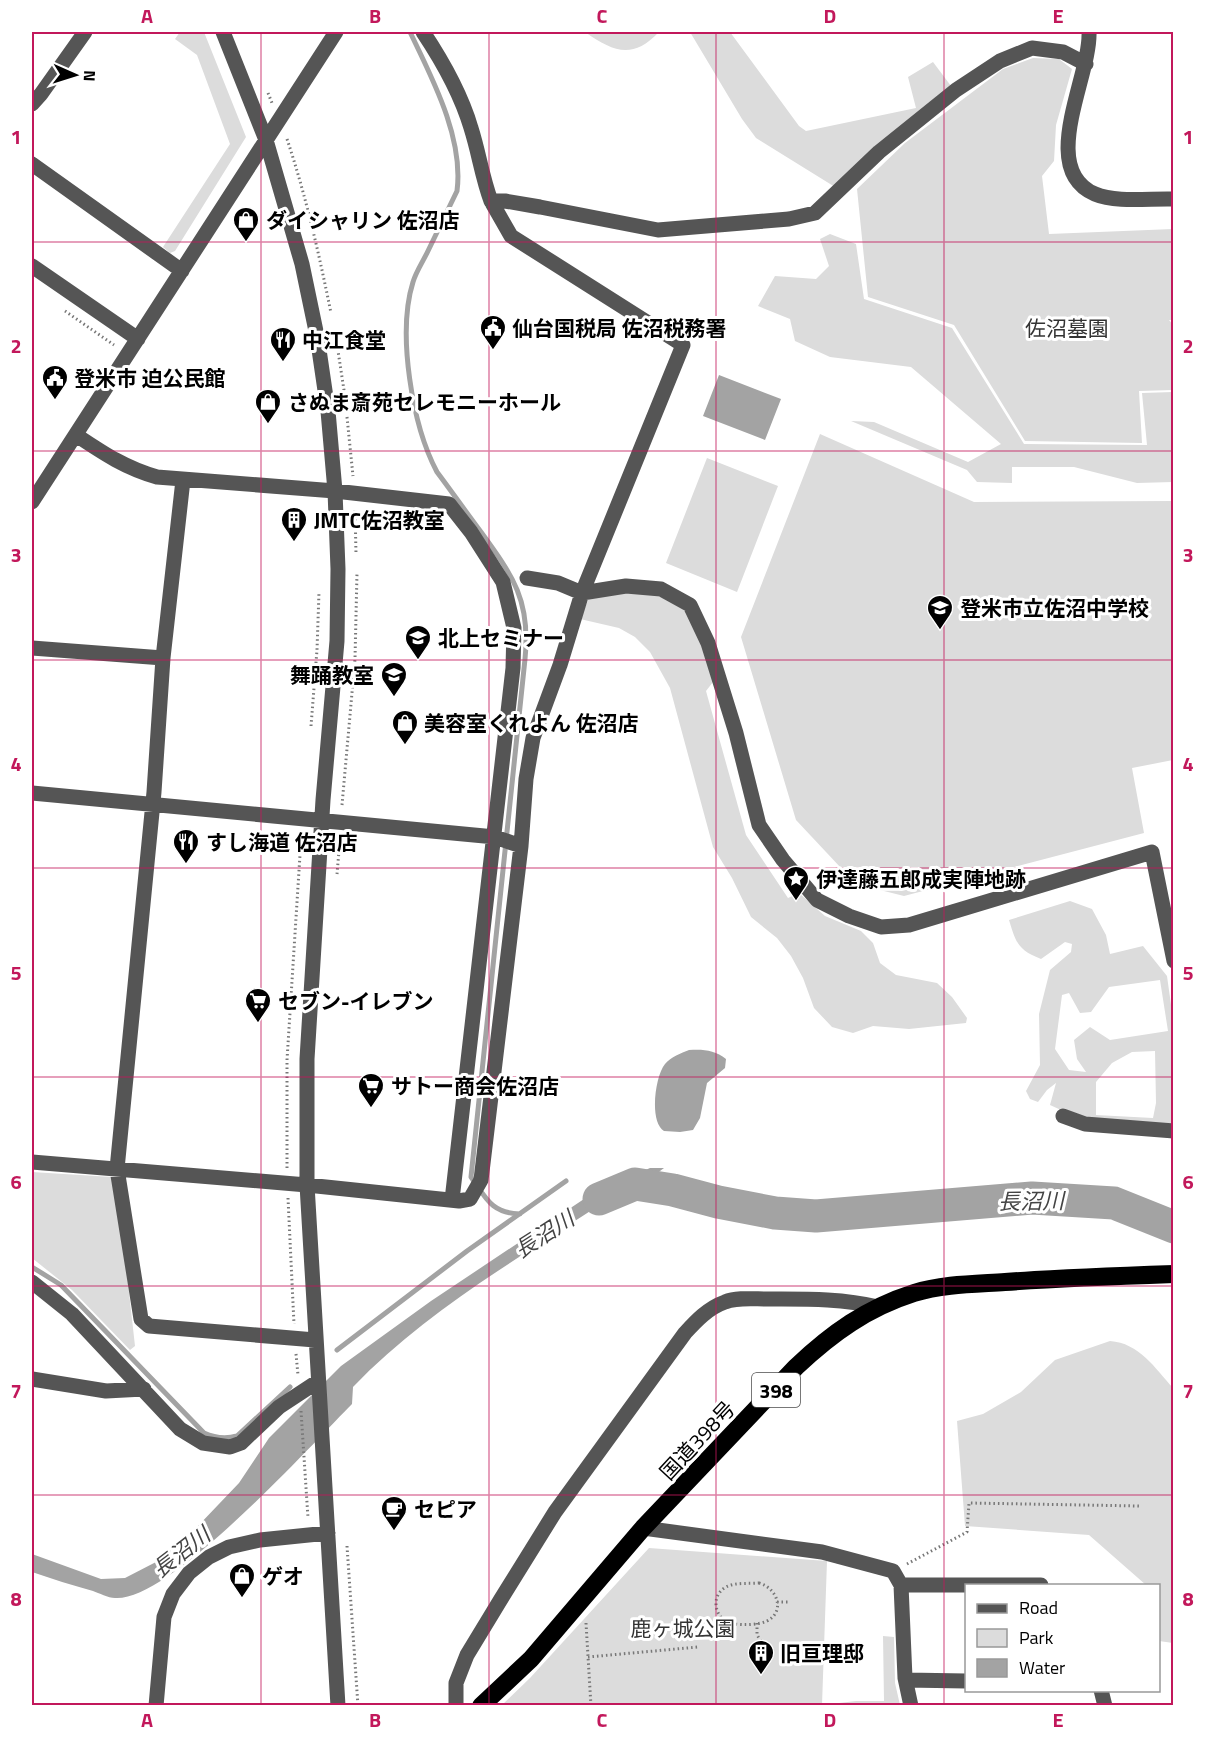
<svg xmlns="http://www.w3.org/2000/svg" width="1205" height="1737" viewBox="0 0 1205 1737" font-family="'Titillium Web','Noto Sans JP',sans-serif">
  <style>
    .green { fill: #dcdcdc; fill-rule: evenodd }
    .water { fill: #a3a3a3 }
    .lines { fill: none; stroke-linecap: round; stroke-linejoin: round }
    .stream { stroke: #a3a3a3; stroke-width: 5 }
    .river { stroke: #a3a3a3; stroke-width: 33 }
    .path { stroke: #777; stroke-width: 3; stroke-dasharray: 1.5 3; stroke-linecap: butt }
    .minor { stroke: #555; stroke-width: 15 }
    .highway { stroke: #000; stroke-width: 18 }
    .grid { fill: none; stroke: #c2185b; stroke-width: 1.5; stroke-opacity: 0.55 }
    .labels { text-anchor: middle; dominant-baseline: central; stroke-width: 6; stroke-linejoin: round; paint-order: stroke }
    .shield { fill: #fff; stroke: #4c4c4c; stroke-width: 1.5 }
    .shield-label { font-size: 20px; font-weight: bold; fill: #000 }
    .poi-label { font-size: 21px; font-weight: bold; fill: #000; stroke: #fff; text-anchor: start }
    .park-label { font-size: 21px; fill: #333; stroke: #fff }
    .street-label { font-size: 21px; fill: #000; stroke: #fff }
    .water-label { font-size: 22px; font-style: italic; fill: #444; stroke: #fff }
    .neatline { fill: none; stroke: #c2185b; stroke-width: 2 }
    .grid-label { font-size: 20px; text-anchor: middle; font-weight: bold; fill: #c2185b }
  </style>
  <rect width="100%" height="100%" fill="#fff"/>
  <!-- green -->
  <path class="green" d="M180,32H204L246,137L175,251L170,253L163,247L230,144L197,55L175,39Z
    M585,32H659C632,60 614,52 585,32Z
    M690,32H730L799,126L806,131L916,108L908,77L933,62L951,86L835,187L756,138L742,119Z
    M1033,58L1059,59L1072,69L1056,125L1054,161L1042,176L1049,234L1173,229V320H1169L1173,325V390L1139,391L1142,443L1025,441L954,325L868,297L857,189L905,143L1003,69Z
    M830,234L856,244L864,299L952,328L1024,444L1147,445L1142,393L1173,392V482L1137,483L1074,467H1012V483L977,482L967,470L851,421L874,422L968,462L1001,444L911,367L830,357L795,341L790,319L758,306L775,276L816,279L829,266L820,239Z
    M820,434L974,502L1173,501V760L1132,768L1144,833L904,896L856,884L796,820L741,637Z
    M707,458L778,486L737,592L666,563Z
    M626,590L660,594L685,608L702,645L713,682L706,691L746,835L788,898L799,893L825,916L861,931L873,943L880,963L896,975L937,983L952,997L967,1018L966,1023L909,1029L873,1026L853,1033L832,1027L814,1008L803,978L791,956L777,938L751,917L732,878L713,847L670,688L650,652L635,637L619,628L580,619L590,596Z
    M1070,901L1092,909L1106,935L1110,954L1143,946L1167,976L1173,1019V1126L1085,1121L1050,1105L1056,1083L1047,1090L1038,1102L1030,1099L1026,1091L1040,1065L1039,1014L1050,970L1071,952L1072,944L1065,942L1041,959C1018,950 1016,943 1009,920ZM1160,980L1168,1031L1110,1040L1090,1027L1074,1040L1077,1059L1086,1072L1069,1070L1055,1049L1062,995L1069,993L1080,1013L1091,1012L1109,987ZM1155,1051L1156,1103L1153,1118L1096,1115V1082L1112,1063L1132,1052Z
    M32,1172L112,1177L124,1248L135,1346L130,1350L72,1290L32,1258Z
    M1110,1341C1139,1343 1155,1368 1173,1388V1643L1159,1641L1158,1586L1146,1585L1089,1535L965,1526L957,1421L983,1414L1021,1392L1055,1360Z
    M649,1548L827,1561L822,1705L856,1701H884L883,1636L894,1637L895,1683L900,1705L501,1706L530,1678Z"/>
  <!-- water -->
  <path class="water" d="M719,375L781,399L765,440L703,416Z
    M689,1050C703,1049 715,1050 726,1059L725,1068L707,1083L700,1118L693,1130L680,1132L664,1131C649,1122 655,1076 665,1064C671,1057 681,1053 689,1050Z
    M650,1168H664L632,1192L619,1194L595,1208C511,1263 423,1314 353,1387L352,1404C311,1445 170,1602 115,1598C108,1598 99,1593 93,1591C72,1585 52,1579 32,1572V1554L101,1579L125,1578L156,1562L197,1527L239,1483L269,1438L341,1366L431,1301L593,1193Z"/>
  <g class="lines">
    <!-- stream -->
    <path class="stream" d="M410,32C432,78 464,138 457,191C447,212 437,232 427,253C422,263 416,272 413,282C397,333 412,425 437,472C452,492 466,512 481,532C513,576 531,601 525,659L471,1177C486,1198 491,1213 520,1214
      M32,1267L61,1285L204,1433C215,1438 226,1439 237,1436L290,1387
      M337,1350L467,1251L566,1181"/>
    <!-- river -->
    <path class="river" d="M599,1199L635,1184L673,1190L718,1202L775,1213L816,1216L1032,1198L1114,1203L1174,1227"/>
    <!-- path -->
    <path class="path" d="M268,93L272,103
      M287,139C306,196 319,254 331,313
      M65,311L114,345
      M335,331L347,410
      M347,417L353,476
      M355,510L356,554
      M311,726L317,650L319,592
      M342,805L355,659L357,573
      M337,874L340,839
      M287,1168V1060L301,839
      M288,1198L294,1324
      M296,1354L298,1375
      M301,1411L308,1518
      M347,1546L358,1706
      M907,1564L967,1532L969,1503L1139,1506
      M759,1583C777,1588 786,1611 767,1621C758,1625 744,1625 734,1624C715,1622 709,1596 726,1587C735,1582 749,1584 759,1583Z
      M777,1602H788
      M586,1623L591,1706
      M757,1623V1635L764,1646
      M588,1657L698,1647"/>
    <!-- minor -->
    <path class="minor" d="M223,32L266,140L302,264L317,336L328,411L335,491L338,569L337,641L323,800L307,1059V1185L338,1706
      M423,32C443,62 461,94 471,128C479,153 482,177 491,201H505L540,207L658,230L789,219L815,213L879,152L956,90L1000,61L1032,48L1063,52L1086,64
      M1089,32C1091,76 1037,169 1095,194C1116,203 1151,198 1174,199
      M32,104L41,94L85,32
      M32,164L182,271
      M32,266L138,339
      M76,435C103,453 125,468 157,477L335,491L449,504L471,532L503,582L514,628L513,668L452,1200
      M183,480L163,658L154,792L117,1169L141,1319L149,1326L315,1340
      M32,502L336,32
      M527,578L558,583L582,593L626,586L661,589L690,605L708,643L736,733L759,825L783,860L817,900L849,916L881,927L909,925L1152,852L1174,961
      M32,648L163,658
      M32,793L495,837L521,846
      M1063,1116L1085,1124L1174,1131
      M32,1162L307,1185L459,1201L470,1199L481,1180L521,846L526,779L533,738L560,665L582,593L683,345L511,236L491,201
      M32,1282L72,1314L180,1429L203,1443L230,1447L241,1443L279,1407L317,1382
      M32,1379L106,1391L144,1389
      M643,1528L822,1552L893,1571L901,1585L905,1678L911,1706
      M901,1585H1041
      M906,1680L966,1681
      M1101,1690L1105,1706
      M156,1706L164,1617L173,1594L189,1573L209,1557L229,1547L260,1540L328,1533
      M456,1706V1683L467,1655L501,1599L555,1512L685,1333C696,1321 708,1308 725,1302C737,1297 754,1299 766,1299C804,1299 841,1298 878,1307"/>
    <!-- highway -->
    <path class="highway" d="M481,1706L531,1659L643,1528L796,1367C832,1333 867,1308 914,1293C943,1284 975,1284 1005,1282C1061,1278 1117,1276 1174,1274"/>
  </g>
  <!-- grid -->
  <path class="grid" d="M261,32V1706M489,32V1706M716,32V1706M944,32V1706M32,242H1174M32,451H1174M32,660H1174M32,868H1174M32,1077H1174M32,1286H1174M32,1495H1174"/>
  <!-- icons -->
  <defs>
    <symbol id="shop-pin" viewBox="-11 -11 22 30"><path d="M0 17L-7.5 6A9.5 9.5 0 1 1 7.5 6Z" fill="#000" stroke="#fff"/><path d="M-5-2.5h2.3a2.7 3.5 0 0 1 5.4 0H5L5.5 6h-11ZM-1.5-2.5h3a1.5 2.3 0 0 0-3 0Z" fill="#fff"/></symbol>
    <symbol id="civic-pin" viewBox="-11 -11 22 30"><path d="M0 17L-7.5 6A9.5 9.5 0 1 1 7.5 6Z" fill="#000" stroke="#fff"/><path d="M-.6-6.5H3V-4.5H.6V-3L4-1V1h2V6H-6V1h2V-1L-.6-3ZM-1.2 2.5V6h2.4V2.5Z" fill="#fff"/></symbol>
    <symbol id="restaurant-pin" viewBox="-11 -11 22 30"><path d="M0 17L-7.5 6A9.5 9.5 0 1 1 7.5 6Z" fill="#000" stroke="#fff"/><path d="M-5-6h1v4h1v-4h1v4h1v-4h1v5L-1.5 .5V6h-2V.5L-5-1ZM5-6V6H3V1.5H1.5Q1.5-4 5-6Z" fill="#fff"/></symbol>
    <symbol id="building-pin" viewBox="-11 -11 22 30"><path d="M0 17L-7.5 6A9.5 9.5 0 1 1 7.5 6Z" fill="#000" stroke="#fff"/><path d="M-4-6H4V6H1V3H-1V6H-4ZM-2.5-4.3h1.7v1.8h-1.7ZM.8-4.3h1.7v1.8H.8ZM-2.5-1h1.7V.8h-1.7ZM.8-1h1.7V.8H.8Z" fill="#fff"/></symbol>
    <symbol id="school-pin" viewBox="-11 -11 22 30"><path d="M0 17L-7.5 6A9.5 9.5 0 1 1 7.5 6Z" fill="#000" stroke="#fff"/><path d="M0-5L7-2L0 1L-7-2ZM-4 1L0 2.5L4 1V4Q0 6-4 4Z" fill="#fff"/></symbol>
    <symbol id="sight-pin" viewBox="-11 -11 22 30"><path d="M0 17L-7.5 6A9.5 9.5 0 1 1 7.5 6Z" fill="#000" stroke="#fff"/><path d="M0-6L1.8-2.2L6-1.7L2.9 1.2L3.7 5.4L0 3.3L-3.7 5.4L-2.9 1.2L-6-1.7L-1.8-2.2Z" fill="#fff"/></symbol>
    <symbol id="supermarket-pin" viewBox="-11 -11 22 30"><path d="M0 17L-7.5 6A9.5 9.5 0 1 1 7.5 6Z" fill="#000" stroke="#fff"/><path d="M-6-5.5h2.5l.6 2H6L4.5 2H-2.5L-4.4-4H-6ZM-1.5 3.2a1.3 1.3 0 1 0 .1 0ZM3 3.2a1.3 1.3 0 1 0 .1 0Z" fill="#fff"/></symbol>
    <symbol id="cafe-pin" viewBox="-11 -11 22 30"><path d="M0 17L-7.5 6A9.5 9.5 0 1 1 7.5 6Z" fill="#000" stroke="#fff"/><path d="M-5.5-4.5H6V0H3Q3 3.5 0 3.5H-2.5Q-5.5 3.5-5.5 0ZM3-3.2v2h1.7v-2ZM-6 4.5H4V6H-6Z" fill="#fff"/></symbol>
  </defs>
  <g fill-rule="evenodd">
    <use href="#shop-pin" x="231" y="205" width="30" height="40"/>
    <use href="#civic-pin" x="478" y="313" width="30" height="40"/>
    <use href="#restaurant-pin" x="268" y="325" width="30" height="40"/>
    <use href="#civic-pin" x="40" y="363" width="30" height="40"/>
    <use href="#shop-pin" x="253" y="387" width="30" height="40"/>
    <use href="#building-pin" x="279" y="505" width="30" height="40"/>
    <use href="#school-pin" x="925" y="593" width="30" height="40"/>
    <use href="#school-pin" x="403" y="623" width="30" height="40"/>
    <use href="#school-pin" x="379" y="660" width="30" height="40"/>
    <use href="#shop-pin" x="390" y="708" width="30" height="40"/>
    <use href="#restaurant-pin" x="171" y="827" width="30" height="40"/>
    <use href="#sight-pin" x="781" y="864" width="30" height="40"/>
    <use href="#supermarket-pin" x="243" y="986" width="30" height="40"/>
    <use href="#supermarket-pin" x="356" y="1071" width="30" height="40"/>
    <use href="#cafe-pin" x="379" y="1494" width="30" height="40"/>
    <use href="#shop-pin" x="227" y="1561" width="30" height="40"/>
    <use href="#building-pin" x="746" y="1638" width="30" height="40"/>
  </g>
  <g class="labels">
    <!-- shield labels -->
    <rect class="shield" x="752" y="1373" width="48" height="34" rx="4.5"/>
    <g class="shield-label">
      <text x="776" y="1390">398</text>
    </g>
    <!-- poi labels -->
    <g class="poi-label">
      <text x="266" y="220">ダイシャリン 佐沼店</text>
      <text x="512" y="328">仙台国税局 佐沼税務署</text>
      <text x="302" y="340">中江食堂</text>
      <text x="74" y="378">登米市 迫公民館</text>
      <text x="288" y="402">さぬま斎苑セレモニーホール</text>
      <text x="314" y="520">JMTC佐沼教室</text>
      <text x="960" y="608">登米市立佐沼中学校</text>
      <text x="438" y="638">北上セミナー</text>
      <text x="374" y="675" text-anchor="end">舞踊教室</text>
      <text x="424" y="723">美容室くれよん 佐沼店</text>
      <text x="206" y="842">すし海道 佐沼店</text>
      <text x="816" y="879">伊達藤五郎成実陣地跡</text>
      <text x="278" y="1001">セブン-イレブン</text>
      <text x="391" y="1086">サトー商会佐沼店</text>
      <text x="414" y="1509">セピア</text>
      <text x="262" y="1576">ゲオ</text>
      <text x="780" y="1653">旧亘理邸</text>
    </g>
    <!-- park labels -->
    <g class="park-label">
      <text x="1067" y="328">佐沼墓園</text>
      <text x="683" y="1628">鹿ヶ城公園</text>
    </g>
    <!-- street labels -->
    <g class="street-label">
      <text transform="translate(697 1440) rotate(-47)">国道398号</text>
    </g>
    <!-- water labels -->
    <g class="water-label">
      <text transform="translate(1031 1201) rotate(-1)">長沼川</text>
      <text transform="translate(544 1234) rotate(-33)">長沼川</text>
      <text transform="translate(181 1552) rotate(-38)">長沼川</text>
    </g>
  </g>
  <!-- border -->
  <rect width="1205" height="1737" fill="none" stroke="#ffffff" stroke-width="66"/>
  <!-- legend -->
  <rect x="965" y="1584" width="195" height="108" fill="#ffffff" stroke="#999999" stroke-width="1.5"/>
  <rect x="977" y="1604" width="30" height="9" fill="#555555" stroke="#999999" stroke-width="1.5"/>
  <text x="1019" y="1614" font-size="18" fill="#000000">Road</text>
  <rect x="977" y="1629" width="30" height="18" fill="#dcdcdc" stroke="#999999" stroke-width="1.5"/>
  <text x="1019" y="1644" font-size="18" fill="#000000">Park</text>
  <rect x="977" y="1659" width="30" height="18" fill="#a3a3a3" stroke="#999999" stroke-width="1.5"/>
  <text x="1019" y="1674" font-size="18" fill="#000000">Water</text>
  <!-- north arrow -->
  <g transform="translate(75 75) rotate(93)" stroke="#ffffff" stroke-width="4.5" paint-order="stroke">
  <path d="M0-4.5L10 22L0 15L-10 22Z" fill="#000000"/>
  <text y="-9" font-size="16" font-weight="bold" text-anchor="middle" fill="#000000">N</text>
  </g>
  <rect x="33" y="33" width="1139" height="1671" class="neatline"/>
  <g class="grid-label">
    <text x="147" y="23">A</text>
    <text x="375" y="23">B</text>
    <text x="602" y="23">C</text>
    <text x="830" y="23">D</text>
    <text x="1058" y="23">E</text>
    <text x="16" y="144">1</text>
    <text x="1188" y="144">1</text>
    <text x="16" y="353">2</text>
    <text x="1188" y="353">2</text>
    <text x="16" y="562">3</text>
    <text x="1188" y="562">3</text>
    <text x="16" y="771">4</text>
    <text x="1188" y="771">4</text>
    <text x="16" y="980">5</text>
    <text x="1188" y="980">5</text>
    <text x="16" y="1189">6</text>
    <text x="1188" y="1189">6</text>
    <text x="16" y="1398">7</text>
    <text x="1188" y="1398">7</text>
    <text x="16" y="1606">8</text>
    <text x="1188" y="1606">8</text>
    <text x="147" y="1727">A</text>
    <text x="375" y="1727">B</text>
    <text x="602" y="1727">C</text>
    <text x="830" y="1727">D</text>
    <text x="1058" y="1727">E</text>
  </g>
</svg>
